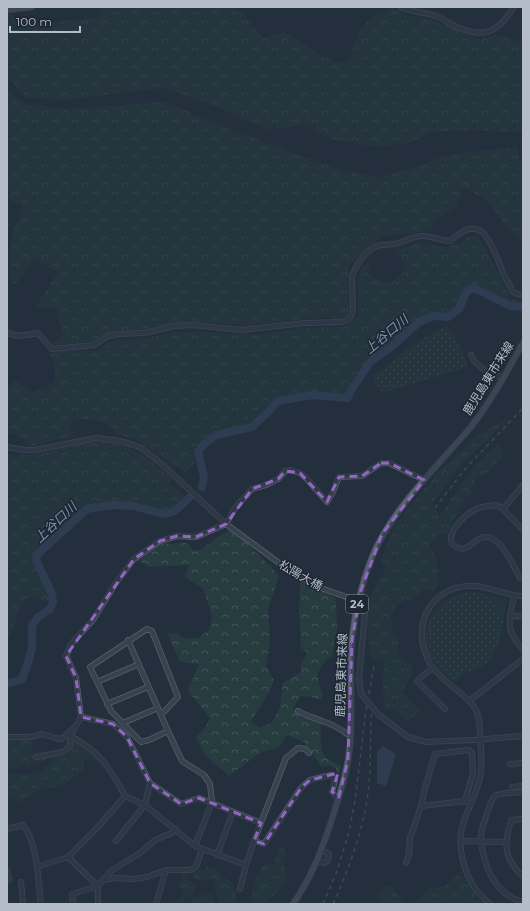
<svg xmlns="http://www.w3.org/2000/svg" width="530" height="911" viewBox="0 0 530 911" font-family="Montserrat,'Noto Sans JP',sans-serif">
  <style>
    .grass { fill: url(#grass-dots) }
    .forest { fill: url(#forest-crowns) }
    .park { fill: #263c3f }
    .water { fill: #394c67 }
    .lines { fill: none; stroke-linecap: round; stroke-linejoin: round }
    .river { stroke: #394c67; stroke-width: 8 }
    .minor-casing { stroke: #565f6c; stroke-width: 6 }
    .major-casing { stroke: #414a57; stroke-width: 7 }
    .minor { stroke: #38414e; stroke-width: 4.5 }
    .major { stroke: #56606e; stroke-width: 5.5 }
    .rail { stroke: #5a6575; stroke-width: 1.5; stroke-dasharray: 4 4; stroke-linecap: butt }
    .minor-bridge-casing { stroke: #565f6c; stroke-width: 6; stroke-linecap: butt }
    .minor-bridge { stroke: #38414e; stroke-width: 4.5 }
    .marked { fill: none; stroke: #9266c3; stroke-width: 3; stroke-dasharray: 8 5; stroke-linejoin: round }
    .labels { text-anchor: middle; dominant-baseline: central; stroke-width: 3; stroke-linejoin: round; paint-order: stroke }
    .shield { fill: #1d2633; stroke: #878f9c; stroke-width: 1 }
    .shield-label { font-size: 11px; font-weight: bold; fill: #b4bcc9 }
    .street-label { font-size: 12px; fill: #b4bcc9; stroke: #1d2633 }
    .water-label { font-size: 13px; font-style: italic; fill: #7c92b1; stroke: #1d2633 }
  </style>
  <defs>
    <pattern id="grass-dots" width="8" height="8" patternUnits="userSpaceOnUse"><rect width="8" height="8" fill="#263c3f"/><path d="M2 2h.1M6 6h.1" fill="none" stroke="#435659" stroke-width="1.8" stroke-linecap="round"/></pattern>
    <pattern id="forest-crowns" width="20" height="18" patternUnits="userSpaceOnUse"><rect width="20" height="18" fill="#263c3f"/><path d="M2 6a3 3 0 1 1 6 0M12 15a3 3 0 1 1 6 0" fill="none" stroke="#435659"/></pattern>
  </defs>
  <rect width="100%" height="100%" fill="#242f3e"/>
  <!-- grass -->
  <path class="grass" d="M446,326C456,339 463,351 468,367L382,393L372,378L414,344Z
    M472,591L489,595L504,618C501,639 497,660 476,670C472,672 465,672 461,675C459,676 457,681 456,683C448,676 439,670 433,661C428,654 427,646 426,638C425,611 448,594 472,591Z"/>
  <!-- forest -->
  <path class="forest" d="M103,7H238L241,10L262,38L285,32L320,55L336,62H348C353,50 357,30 367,22C374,16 383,12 392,8L411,16L430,19L478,39L496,35L508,36L516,41H523V132L466,130L429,132L414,142L377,147L329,139L307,126L266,129L207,103L163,88L64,100L26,97L10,80H7V15L11,14L19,19L40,24L99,17Z
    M7,90L26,104L66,109L163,102L264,142L337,169L380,177L417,167L447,155L517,147L520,158L523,159V242L503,223L487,200L463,187L456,208L437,218L430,231L381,237L349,265L348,298L350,305L349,316L337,319L325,317L247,325L200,322L173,323L145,329L115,331L103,335L94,341L52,345L63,334L56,308H35L58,272L34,259L15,285L9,279L11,236L23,207L7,198Z
    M468,236H477L483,244L511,299L523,302L511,304L474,285L466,288L458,307L448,314H432L417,319L388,346L366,362L346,394L312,392L276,398L251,424L216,432L203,440L194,455V464L185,472L135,439L119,435L110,426L96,420L80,419L69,424L74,437L53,440L42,444L29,447L24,438L7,432V389L15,380L33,392L51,384L55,379V370L49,351H96L112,341L149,338L174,332H211L250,335L308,328L345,327L358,317V282L361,269L371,261L368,273L384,283L396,280L406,266L395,251L418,242L443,247L461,243Z
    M509,418L460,467L431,505L440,516L473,468L497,445L502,447V457L486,474L473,478L476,485L470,496H466L447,533L438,535L429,546L436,557L439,584L432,591L424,589L412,600H405L397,605L391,617L393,634L398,640V651L403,660L413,667L411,676L402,692L420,710L408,721L395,710L387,709C380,693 383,679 384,662L371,658L367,626L369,610L366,603L387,567L380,561L394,526L438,472L476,436Z
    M89,442C131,442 142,454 173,479L170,484L186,497L169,511L161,512L134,504L116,502L94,504L83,509L36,552C28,572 49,582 49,601L39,600L29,597L21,605L10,635L7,638V454L35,455Z
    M231,528L279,575L268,610L270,641L266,667L274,680L269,693L251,721L260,728L272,723L280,707L283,683L301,672V663L308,653L301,648L299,608L300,580L336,598L337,629L334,642L333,655C318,666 313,676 323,693L321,700L315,698L301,696L293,708L300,717L321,724V749L326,758L341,766L336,786C334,780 338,776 336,768L331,766H321L304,742L287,735L278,748L261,752L229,776L205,755L196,737L205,728L210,718L188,691L199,664L180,662L168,634L177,633L185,639L198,638L210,629L212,615L203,589L184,576L190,565L149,567L138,560L162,544L186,543L195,551L203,548Z
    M33,739L30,754L50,751L53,754C36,767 28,768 7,768V740Z
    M71,742L77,743L100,761L83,759L84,769L75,777L62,785L40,790L28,796L18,803L12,798H7V773L25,775L38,773L44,769L54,758L62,755Z
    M280,845L287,853L282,864C284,867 287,872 287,875C287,886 270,898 263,904H251L253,903C250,888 255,876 264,864H273Z
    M207,867C215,868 219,869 221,876C236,882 235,890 237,904H220L213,878L198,880L194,878L192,873L197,869L205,871Z
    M182,872L188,873L187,880L191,883L195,884C195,890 194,893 189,897H184L182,904H175L182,897L183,890L179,886Z
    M460,873L472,890L483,904H411L417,902L429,888L443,887Z
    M385,886L392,888L406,904H380L379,893Z"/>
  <!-- park -->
  <path class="park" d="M489,595L508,600L504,618Z
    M212,893L214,904H192L191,898Z"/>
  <!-- water -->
  <path class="water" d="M383,746L396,754L386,786L377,783V752Z"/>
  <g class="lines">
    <!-- river -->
    <path class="river" d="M202,487L204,477L198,452L204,444L216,435L252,427L267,413L278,401L312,395L348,398L350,392L370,362L391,347L419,322L433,316L448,317L459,309L467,291L474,288L510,306L523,307
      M7,684L22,679L29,660L32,647V625L38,617L50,609L53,602L52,594L36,560L37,556L42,550L87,509L114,505L133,506L163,514L169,513L176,510L189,498"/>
    <defs>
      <path id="minor" d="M400,7C411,12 424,12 436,16C442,18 447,22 452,25C482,39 497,35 514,7
        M7,332C15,338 28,335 38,333L52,349L94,345L108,336L117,334L145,333L173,326L193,325L241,330L306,323L343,322L350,318L353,312L352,277C355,266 365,251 377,246C384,244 392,245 399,243C408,240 412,236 423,236C432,236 440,241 450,241C458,234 470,224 481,231C490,237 499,262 503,273C506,279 510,286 513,292L523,296
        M471,355L474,361L488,373L503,377
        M7,447L25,450H35L96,438L120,441L137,446L143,449L164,466L226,524L290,571L321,588L358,601L363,606L365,613L359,679L361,694
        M503,509L523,485
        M523,530L503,509L497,505C491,506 484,506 478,508C467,513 446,531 452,544L461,549C469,549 472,542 479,539C498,528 513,566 520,578L523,579
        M514,596C509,624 504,626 523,650
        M510,616H523
        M128,640L168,731L182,761L204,775L210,784L212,802L195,846
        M432,668L417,681L445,709
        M97,682L139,664
        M469,701L523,659
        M107,704L148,687
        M298,711C306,716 313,717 322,721C332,724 342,730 350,736
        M378,714L408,737L426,742L473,740L523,736
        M161,715L178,697L152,631L147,629L90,667L111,711L139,740L141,742L149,740L168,731
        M81,717L113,724L127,737L150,783L145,805L116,841
        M123,723L158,708
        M70,736C98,750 111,769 125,796
        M7,737H31L42,734L55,738L62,739L72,729
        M36,757L63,752L70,746V736L81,717L76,678L66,656L71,644L93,620L117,581L134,559L160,541L177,536L196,537L226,524L235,508L252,489L266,485L278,479L285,471L290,470L300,473L306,478L327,502L333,492L339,477L362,476L381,463H389L424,480
        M510,764L523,763
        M150,783L181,804L199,798L261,823
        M512,787L523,786
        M523,792C515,793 502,792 495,796C491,799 489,808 487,813C485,820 481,829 481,837C480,842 482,847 483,852C487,875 500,896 523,902
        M421,806L465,801L467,802
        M523,819L511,820C504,843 503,859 523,876
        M7,829L23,825C38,844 38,880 41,904
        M254,841L264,844L301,788L310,780L331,775L335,780L332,792L336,797H339
        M461,841L506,842
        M217,855L233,812
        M68,857L98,886V904
        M317,861L324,863L328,860L329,854L321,850
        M406,863L409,854L410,838L421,806L425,788L435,754L468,750L472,753L473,773L465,801
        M37,867L68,857L97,828L125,796L145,805L195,846L246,865
        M7,871L9,880H7
        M103,880L116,878L134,879L147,877L166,870H190L196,867L202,849
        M21,882L23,904
        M240,889L246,865L254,841L286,758L298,748L305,749L309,753
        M73,904L72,894L98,886L111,871L140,853L155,840L172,833L176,829
        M156,904L166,870
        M490,904C486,900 481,896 477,891C464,875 456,844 463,824C468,808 477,793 480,778C483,764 481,748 480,734C480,721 479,711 469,701C458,689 443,681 433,668C429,664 427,657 425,652C414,620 433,589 467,586C487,584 503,596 523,596"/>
      <path id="major" d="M7,10L32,7
        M293,904C312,877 323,847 333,816C340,793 348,770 350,746C353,711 349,675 352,639C355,612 361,586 371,560C389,512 437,467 470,428C491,402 507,371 523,343"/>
    </defs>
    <!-- minor casing -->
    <use href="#minor" class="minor-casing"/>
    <!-- major casing -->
    <use href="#major" class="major-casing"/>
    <!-- minor -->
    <use href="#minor" class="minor"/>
    <!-- major -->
    <use href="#major" class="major"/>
    <!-- rail -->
    <path class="rail" d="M435,508L465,469L523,408
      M323,904L336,874L349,832L355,801L366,710L374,666
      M333,904C350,866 365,826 369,784C371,758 370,732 372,707"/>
    <defs>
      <path id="minor-bridge" d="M361,694L378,714"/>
    </defs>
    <!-- minor-bridge casing -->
    <use href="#minor-bridge" class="minor-bridge-casing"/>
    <!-- minor-bridge -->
    <use href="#minor-bridge" class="minor-bridge"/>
  </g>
  <!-- marked area -->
  <path d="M0 0H530V911H0ZM381,463H389L424,480L382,534L361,590L352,640L348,759L339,797L332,792L338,773L310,780L301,788L264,844L254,841L261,823L199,798L181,804L150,783L127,737L113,724L81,717L76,678L66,656L134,559L160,541L177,536L196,537L226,524L252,489L278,479L285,471L300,473L327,502L339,477L362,476Z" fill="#242f3e" fill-opacity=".55" fill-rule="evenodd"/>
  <path class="marked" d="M381,463H389L424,480L382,534L361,590L352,640L348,759L339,797L332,792L338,773L310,780L301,788L264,844L254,841L261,823L199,798L181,804L150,783L127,737L113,724L81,717L76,678L66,656L134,559L160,541L177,536L196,537L226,524L252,489L278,479L285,471L300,473L327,502L339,477L362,476Z"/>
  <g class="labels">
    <!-- shield labels -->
    <rect class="shield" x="346" y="595" width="22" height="18" rx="3"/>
    <g class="shield-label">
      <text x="357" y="604">24</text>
    </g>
    <!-- street labels -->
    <g class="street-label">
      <text transform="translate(488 378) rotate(-58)">鹿児島東市来線</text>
      <text transform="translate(301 575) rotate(30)">松陽大橋</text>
      <text transform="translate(341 675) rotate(-88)">鹿児島東市来線</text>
    </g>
    <!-- water labels -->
    <g class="water-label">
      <text transform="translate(386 334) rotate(-40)">上谷口川</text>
      <text transform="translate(55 522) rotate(-43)">上谷口川</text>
    </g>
  </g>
  <!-- border -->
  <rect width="530" height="911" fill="none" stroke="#b4bcc9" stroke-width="16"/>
  <!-- scale -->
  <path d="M10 26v6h70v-6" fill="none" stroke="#b4bcc9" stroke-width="2"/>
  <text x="16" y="26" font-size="12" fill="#b4bcc9" stroke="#1d2633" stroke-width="3" paint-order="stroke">100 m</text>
</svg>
